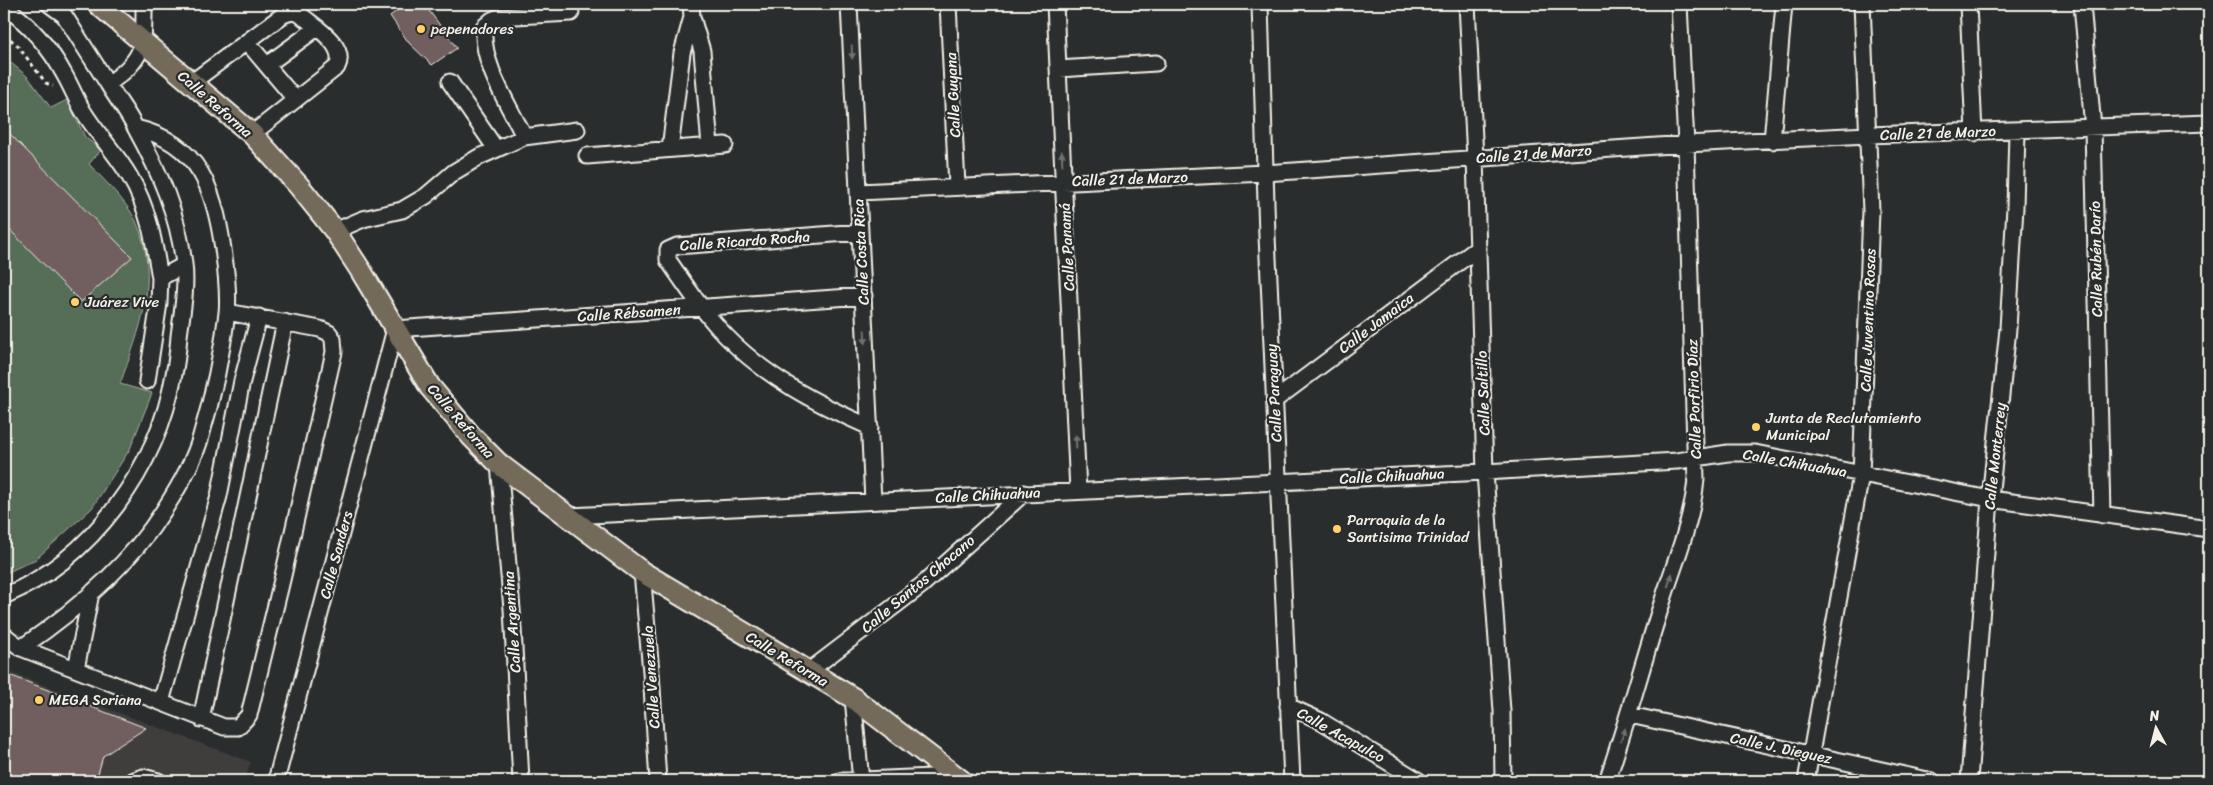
<svg xmlns="http://www.w3.org/2000/svg" width="2213" height="785" viewBox="0 0 2213 785" font-family="Sriracha,sans-serif">
  <style>
    .built { fill: #3f3c3c }
    .green { fill: #576d58; stroke: #a6afa0 }
    .building { fill: #715e5e; stroke: #f4f1e8 }
    .lines { fill: none; stroke-linecap: round; stroke-linejoin: round }
    .minor-casing { stroke: #f4f1e8; stroke-width: 19 }
    .major-casing { stroke: #f4f1e8; stroke-width: 24 }
    .path { stroke: #f4f1e8; stroke-width: 3; stroke-dasharray: 4 4; stroke-linecap: butt }
    .minor { stroke: #2a2d2e; stroke-width: 15 }
    .major { stroke: #736b5a; stroke-width: 20 }
    .oneway { fill: #71726f }
    .poi-dot { fill: #ffd166; stroke: #2a2d2e; stroke-width: 2 }
    .labels { text-anchor: middle; dominant-baseline: central; stroke-width: 4.5; stroke-linejoin: round; paint-order: stroke }
    .poi-label { font-size: 15px; fill: #f4f1e8; stroke: #2a2d2e; text-anchor: start }
    .street-label { font-size: 15px; fill: #f4f1e8; stroke: #2a2d2e }
  </style>
  <rect width="100%" height="100%" fill="#2a2d2e"/>
  <filter id="ink" filterUnits="userSpaceOnUse"><feTurbulence type="fractalNoise" baseFrequency=".02" numOctaves="2"/><feDisplacementMap in="SourceGraphic" scale="10" xChannelSelector="R" yChannelSelector="G"/><feConvolveMatrix kernelMatrix="1 2 1 2 8 2 1 2 1" color-interpolation-filters="sRGB"/></filter>
  <g filter="url(#ink)">
    <!-- built -->
    <path class="built" d="M4,670L251,762L244,781H4Z"/>
    <!-- green -->
    <path class="green" d="M4,57L28,77L51,108L67,100L85,137L101,150L89,164C104,180 127,202 136,221C161,279 140,329 120,384L152,393L130,449L92,508L36,559L4,574Z"/>
    <!-- building -->
    <path class="building" d="M405,4H424L457,48L432,65L409,43L390,16Z
      M4,128L132,257L81,302L4,224Z
      M4,673L146,728L103,756L96,781H21L14,779L4,781Z"/>
    <g class="lines">
      <defs>
        <path id="minor" d="M49,4L64,15L108,84C145,58 144,47 144,4
          M691,4L692,17L702,51L710,146
          M849,4L873,501
          M948,4L957,186
          M1055,4L1078,491
          M1260,4L1267,236L1292,781
          M1467,4L1475,158L1485,472L1502,711L1503,781
          M1968,4L1974,133
          M2082,4L2093,128L2102,515
          M4,6C29,24 49,46 64,74C71,86 76,99 83,111C97,134 116,153 130,177C149,209 154,242 160,278
          M247,42L295,99
          M268,64L317,28
          M1058,69L1156,63
          M450,82L496,149
          M191,83L283,15L294,11L301,15C315,27 348,46 337,67L252,134
          M524,137C509,104 481,65 484,27L492,20L499,17L571,13
          M1772,141L1784,4
          M670,149L682,53L692,17
          M587,156L725,145
          M859,192L1265,173L1686,144L1868,135L2209,123
          M335,231L363,219L402,210L426,196L454,172L479,157L524,137L577,130
          M860,232L677,246L668,250V260C686,286 704,313 726,336C767,378 817,404 870,427
          M147,381L159,303L160,278L184,265
          M1275,400L1478,248
          M499,464L512,609L521,781
          M569,516L1485,472L1677,461L1728,453H1755L1990,499L2209,529
          M642,572L651,672L658,781
          M4,596C92,560 158,467 174,374C177,361 178,349 179,336C182,313 187,287 184,264C178,214 160,173 136,129C128,113 117,99 108,84
          M4,635L21,648C75,611 129,566 164,510C179,487 194,462 201,436C213,396 222,354 227,313C229,292 226,270 223,249C215,191 200,143 136,128
          M21,648L224,727H238L249,715L282,580L334,352L333,339L329,333L320,329L227,312
          M76,669L91,593
          M809,671L922,585L1024,493
          M853,698L861,781
          M161,702L219,496L242,381L259,317
          M1288,706L1321,721L1419,781
          M1630,715L1932,781
          M201,719L285,322
          M132,781L143,777L158,781
          M276,781L395,329L864,296
          M840,781L956,776
          M1607,781C1627,722 1643,662 1662,603C1675,561 1692,523 1696,479L1686,144L1679,4
          M1806,781L1861,475L1871,211L1862,4
          M1969,781L1990,499L2008,329L2015,207L2017,131"/>
        <path id="major" d="M98,4L252,134L299,186L335,231L361,271L430,387L472,437L499,464L642,572L853,698L962,781"/>
      </defs>
      <!-- minor casing -->
      <use href="#minor" class="minor-casing"/>
      <!-- major casing -->
      <use href="#major" class="major-casing"/>
      <!-- path -->
      <path class="path" d="M4,34L17,45L46,83L53,86"/>
      <!-- minor -->
      <use href="#minor" class="minor"/>
      <!-- major -->
      <use href="#major" class="major"/>
    </g>
    <!-- one-way arrows -->
    <defs><path id="oneway-solid" d="M-6-.8H1V-3.2L6.5 0L1 3.2V.8H-6Z" transform="scale(1.25)"/></defs>
    <g class="oneway">
      <use href="#oneway-solid" transform="translate(852 52) rotate(87)"/>
      <use href="#oneway-solid" transform="translate(1062 158) rotate(-93)"/>
      <use href="#oneway-solid" transform="translate(865 337) rotate(87)"/>
      <use href="#oneway-solid" transform="translate(1076 442) rotate(-93)"/>
      <use href="#oneway-solid" transform="translate(1670 580) rotate(-71)"/>
      <use href="#oneway-solid" transform="translate(1623 735) rotate(-71)"/>
    </g>
  </g>
  <!-- markers -->
  <g class="poi-dot">
    <circle cx="421" cy="29" r="5"/>
    <circle cx="75" cy="302" r="5"/>
    <circle cx="1756" cy="427" r="5"/>
    <circle cx="1337" cy="529" r="5"/>
    <circle cx="39" cy="700" r="5"/>
  </g>
  <g class="labels">
    <!-- poi labels -->
    <g class="poi-label">
      <text x="431" y="29">pepenadores</text>
      <text x="85" y="302">Juárez Vive</text>
      <text x="1766" y="418">Junta de Reclutamiento<tspan x="1766" dy="17">Municipal</tspan></text>
      <text x="1347" y="520">Parroquia de la<tspan x="1347" dy="17">Santisima Trinidad</tspan></text>
      <text x="49" y="700">MEGA Soriana</text>
    </g>
    <!-- street labels -->
    <g class="street-label">
      <text transform="translate(953 95) rotate(-93)">Calle Guyana</text>
      <text transform="translate(215 104) rotate(41)">Calle Reforma</text>
      <text transform="translate(1938 133) rotate(-2)">Calle 21 de Marzo</text>
      <text transform="translate(1534 154) rotate(-4)">Calle 21 de Marzo</text>
      <text transform="translate(1130 179) rotate(-2)">Calle 21 de Marzo</text>
      <text transform="translate(745 241) rotate(-4)">Calle Ricardo Rocha</text>
      <text transform="translate(1067 247) rotate(-93)">Calle Panamá</text>
      <text transform="translate(861 252) rotate(-93)">Calle Costa Rica</text>
      <text transform="translate(2096 259) rotate(-91)">Calle Rubén Darío</text>
      <text transform="translate(629 313) rotate(-4)">Calle Rébsamen</text>
      <text transform="translate(1868 320) rotate(-88)">Calle Juventino Rosas</text>
      <text transform="translate(1376 323) rotate(-37)">Calle Jamaica</text>
      <text transform="translate(1274 393) rotate(-93)">Calle Paraguay</text>
      <text transform="translate(1483 393) rotate(-92)">Calle Saltillo</text>
      <text transform="translate(1694 399) rotate(-92)">Calle Porfirio Díaz</text>
      <text transform="translate(461 421) rotate(49)">Calle Reforma</text>
      <text transform="translate(1995 456) rotate(-84)">Calle Monterrey</text>
      <text transform="translate(1795 463) rotate(10)">Calle Chihuahua</text>
      <text transform="translate(1392 476) rotate(-3)">Calle Chihuahua</text>
      <text transform="translate(988 495) rotate(-3)">Calle Chihuahua</text>
      <text transform="translate(336 555) rotate(-75)">Calle Sanders</text>
      <text transform="translate(918 584) rotate(-40)">Calle Santos Chocano</text>
      <text transform="translate(512 622) rotate(-94)">Calle Argentina</text>
      <text transform="translate(787 659) rotate(31)">Calle Reforma</text>
      <text transform="translate(651 677) rotate(-94)">Calle Venezuela</text>
      <text transform="translate(1341 735) rotate(29)">Calle Acapulco</text>
      <text transform="translate(1781 748) rotate(12)">Calle J. Dieguez</text>
    </g>
  </g>
  <!-- margin -->
  <rect width="2213" height="785" fill="none" stroke="#2a2d2e" stroke-width="20"/>
  <rect x="10" y="10" width="2193" height="765" fill="none" stroke="#f4f1e8" stroke-width="2" filter="url(#ink)"/>
  <!-- north arrow -->
  <g transform="translate(2156 728) rotate(353)" stroke="#2a2d2e" stroke-width="4" paint-order="stroke">
  <path d="M0-4L9 19L0 12L-9 19Z" fill="#f4f1e8"/>
  <text y="-8" font-size="14" font-weight="bold" text-anchor="middle" fill="#f4f1e8">N</text>
  </g>
</svg>
